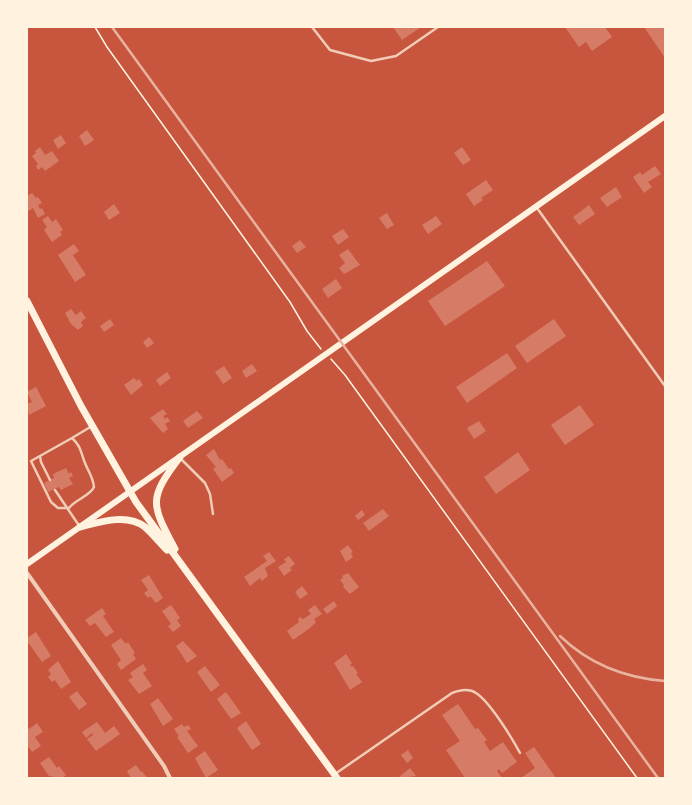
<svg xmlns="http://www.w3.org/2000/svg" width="692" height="805" viewBox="0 0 692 805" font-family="'Sofia Sans Condensed',sans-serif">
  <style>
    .building { fill: #d67c66 }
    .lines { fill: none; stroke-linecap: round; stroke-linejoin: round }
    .path { stroke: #fff3e0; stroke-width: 1.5 }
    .service { stroke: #f1ccb7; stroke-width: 2.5 }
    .minor { stroke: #f1ccb7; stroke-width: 4 }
    .secondary { stroke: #fff3e0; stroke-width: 6 }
    .primary { stroke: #fff3e0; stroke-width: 7 }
    .rail { stroke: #e9b49f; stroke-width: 2.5 }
  </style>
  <rect width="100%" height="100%" fill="#c8553d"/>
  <!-- building -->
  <path class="building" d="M393,27H421L402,40Z
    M565,27H605L612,37L592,51L586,42L579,47Z
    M644,27H665V58Z
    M87,130L94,140L85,146L79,136Z
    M61,135L66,143L58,149L53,140Z
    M40,147L45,155L52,151L59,161L45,171L42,167L38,170L36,166L38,164L32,156L36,153L35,151Z
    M462,147L471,160L463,165L454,153Z
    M655,166L661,174L648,182L652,187L644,193L633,177L640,172L642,175Z
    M486,180L493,190L481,198L483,200L474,206L466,194Z
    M616,187L622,197L607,207L600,198Z
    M32,193L36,198L38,197L42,203L38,205L40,209L42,208L45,214L38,218L33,208L29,211L27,208V196Z
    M114,204L120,213L109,220L104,212Z
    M589,205L595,214L579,225L573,217Z
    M387,213L394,225L387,229L379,218Z
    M48,216L52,222L56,219L63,230L60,232L62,235L52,242L44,230L47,227L42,220Z
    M436,216L442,224L428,234L422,225Z
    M343,229L349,237L338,245L332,236Z
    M300,240L306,247L297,253L292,246Z
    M74,244L79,251L73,255L86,275L75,282L58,255Z
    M348,249L360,265L344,274L339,268L345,263L339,255Z
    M487,261L505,286L445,326L428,301Z
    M336,279L342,288L328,298L322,289Z
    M71,309L76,315L81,311L86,318L81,322L83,326L78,330L71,324L65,313Z
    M110,319L114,325L104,332L100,326Z
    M554,319L566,336L527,363L515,346Z
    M149,337L154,343L147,348L143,342Z
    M507,353L517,368L467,403L456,387Z
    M252,364L257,371L246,378L242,371Z
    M224,366L232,378L223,384L215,372Z
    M167,372L171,378L160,386L156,380Z
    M134,378L137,381L139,379L143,385L131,395L124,385Z
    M36,387L46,406L29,415L27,404L32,402L27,392Z
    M580,405L594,425L565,445L551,425Z
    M163,409L167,414L163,416L165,419L167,417L170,421L165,424L168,429L163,433L150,418Z
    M197,411L203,418L188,428L183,421Z
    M479,421L486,431L474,439L467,428Z
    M214,449L220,460L222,459L229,469L231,468L234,473L222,482L213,469L216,467L206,455Z
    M518,452L530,470L496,494L484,477Z
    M66,468L69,474L71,472L73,476L69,478L73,484L61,490L59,487L48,492L44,483L54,478L53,474Z
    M383,509L389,516L369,531L363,523Z
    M362,510L365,515L358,520L355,516Z
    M348,545L353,552L351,553L353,557L346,562L340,551Z
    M269,552L276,561L265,568L268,576L262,581L260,578L250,586L244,577L267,561L263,556Z
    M289,556L295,564L290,568L292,570L284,576L278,567L286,562L284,559Z
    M348,573L359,587L350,594L343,587L344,585L340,580L343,578L342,576Z
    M149,575L163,598L156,603L150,596L148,598L144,593L148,590L141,580Z
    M302,586L308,594L300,599L295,592Z
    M334,601L337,606L327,614L323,609Z
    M171,605L180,618L177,620L181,626L173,632L168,626L171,624L162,611Z
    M315,605L322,614L314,619L316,622L310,628L293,640L287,631L299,622L298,619L300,617L303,619L311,614L308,610Z
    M102,608L106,614L103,616L114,632L106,637L95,623L90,626L85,620Z
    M36,632L51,656L42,662L27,641V638Z
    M121,638L126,644L128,642L135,653L133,654L136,659L121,670L117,664L121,660L111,645Z
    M183,641L197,656L187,663L176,646Z
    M346,654L352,663L350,665L352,667L353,666L358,673L356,674L362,682L350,690L334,663Z
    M58,661L71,682L61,689L55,680L52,682L48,677L51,674L48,670Z
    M143,664L147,670L143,673L152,686L139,694L128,680L133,677L130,673Z
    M205,666L220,685L211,692L197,672Z
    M77,691L87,704L79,710L69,697Z
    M226,692L241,713L231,719L217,699Z
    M158,698L173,719L163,726L150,704Z
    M458,704L475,729L478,728L487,740L484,742L490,751L503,742L517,762L502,773L499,769L497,771L502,778H465L446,750L460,741L442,715Z
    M246,721L261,744L252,750L237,728Z
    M97,722L105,733L114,726L120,734L96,751L87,739L93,735L92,733L86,738L82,732Z
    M37,723L43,732L35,737L41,746L32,752L27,745V726L29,729Z
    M182,724L184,727L188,725L191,729L187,731L198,746L188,753L177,737L179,736L174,729Z
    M534,747L556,778H521L535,768L525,753Z
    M408,750L413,758L407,763L401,755Z
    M205,751L218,770L206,778L195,758Z
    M49,757L57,768L59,766L66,775L62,778L49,776L40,763Z
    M136,765L141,772L142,771L147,778H131L127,771Z
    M410,768L416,776L400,778L399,777Z"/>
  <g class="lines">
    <!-- path -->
    <path class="path" d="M95,27L107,47L290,302L307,331L321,349
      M331,359L345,375L637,778"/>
    <!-- service -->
    <path class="service" d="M312,27L330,50L371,61L396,56L438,27
      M537,208L665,386
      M72,438C81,446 81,453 85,463C88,471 93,477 94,487C90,496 76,499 69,508H58L51,502L31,461Z
      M72,438L92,426
      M40,456L41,462L50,480
      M181,459L205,483L210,494L213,514
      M55,490L80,527
      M335,774L452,693C460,690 469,688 476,693C490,702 512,738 520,753"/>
    <!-- minor -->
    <path class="minor" d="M27,573L164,766L170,778"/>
    <!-- secondary -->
    <path class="secondary" d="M27,564L665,116"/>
    <!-- primary -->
    <path class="primary" d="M27,301L81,406L136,502L337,778
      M80,527C100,522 127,513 145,527C153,534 160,543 167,550
      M175,549C151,504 148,499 180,457"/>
    <!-- rail -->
    <path class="rail" d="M112,27L658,778
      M560,636C589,664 626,678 665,681"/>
  </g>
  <!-- border -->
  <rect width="692" height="805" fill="none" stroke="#fff3e0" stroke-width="56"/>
</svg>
